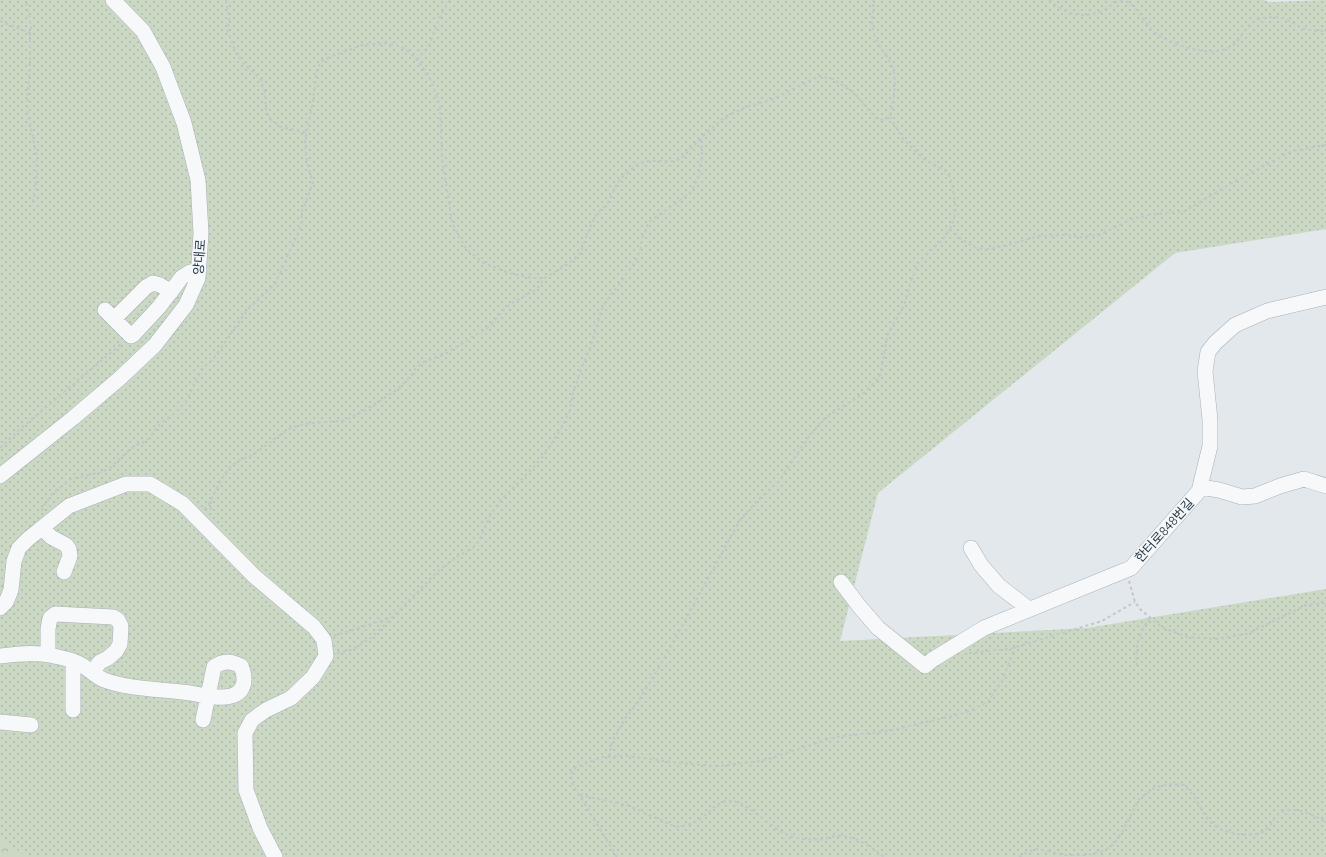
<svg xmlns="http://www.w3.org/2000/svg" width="1326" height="857" viewBox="0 0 1326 857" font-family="Quicksand,'Noto Sans KR',sans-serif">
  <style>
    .grass { fill: url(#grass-dots) }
    .forest { fill: url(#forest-crowns) }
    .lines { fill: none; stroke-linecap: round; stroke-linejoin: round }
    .minor-casing { stroke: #a7b0b8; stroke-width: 16 }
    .path { stroke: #c1c6cb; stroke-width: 2; stroke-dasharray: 3 3; stroke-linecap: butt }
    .minor { stroke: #f7f8fa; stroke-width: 15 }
    .labels { text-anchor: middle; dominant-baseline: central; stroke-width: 3; stroke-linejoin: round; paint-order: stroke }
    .street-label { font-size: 13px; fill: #283847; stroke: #f3f7f9 }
  </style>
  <defs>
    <pattern id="grass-dots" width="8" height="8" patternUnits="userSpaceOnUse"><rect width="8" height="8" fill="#cbd8c3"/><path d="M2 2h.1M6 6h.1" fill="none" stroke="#aebaa9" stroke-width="1.8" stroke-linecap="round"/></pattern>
    <pattern id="forest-crowns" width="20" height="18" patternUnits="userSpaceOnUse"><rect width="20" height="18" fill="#cbd8c3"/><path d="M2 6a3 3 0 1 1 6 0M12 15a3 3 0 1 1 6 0" fill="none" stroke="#aebaa9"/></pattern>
  </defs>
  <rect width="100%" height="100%" fill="#e3e8ed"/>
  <!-- grass -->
  <path class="grass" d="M0,0H1264L1269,2L1326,0V229L1175,253L878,493L840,641L1087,628L1326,589V857H0Z"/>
  <!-- forest -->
  <path class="forest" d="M0,838L27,857H0Z"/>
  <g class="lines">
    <defs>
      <path id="minor" d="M105,310L131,336
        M114,319L146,287L153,283L160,285L171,292
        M133,335L159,307L182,277L190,272L199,270
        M0,476L73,418L119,379L155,345L186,305L198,278L201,233L198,180L184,123L163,67L143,31L113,0
        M1200,487L1219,490L1242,497L1255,496L1280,486L1304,479L1326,486
        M42,528L51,537L66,545L69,549L70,556L64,572
        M971,548L981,565L999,586L1029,609
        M841,582L859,606L878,628L925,666L932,660L984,628L1131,568L1199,491L1210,446V420L1205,371L1208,352L1215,343L1235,325L1267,311L1326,297
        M0,608L6,602L11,590L14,561L19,548L28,539L69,506L126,484H150L183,504L254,576L314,627L324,640L326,656L313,677L291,698L266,710L252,720L245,733L246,790L260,828L275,857
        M48,655V629L50,618L55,614L113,617L118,620L121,626L120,644L116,651L108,658L100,662L92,672
        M0,656C16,654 33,652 49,655C58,657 71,659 78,663C87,667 94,676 104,680C129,689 156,689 182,692C196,693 217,700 231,696C246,692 246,678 241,666C231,661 224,660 214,667L203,720
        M73,661V710
        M0,722L31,725"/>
    </defs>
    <!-- minor casing -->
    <use href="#minor" class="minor-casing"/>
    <!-- path -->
    <path class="path" d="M226,0L229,17L228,32L236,53L245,65L260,78L265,93L266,110L270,119L281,127L307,133
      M1049,0C1063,11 1077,19 1096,13C1100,12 1104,11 1107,8C1112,5 1116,0 1123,1C1135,2 1144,22 1152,30C1165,42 1188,49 1205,51C1223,53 1234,48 1243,33C1247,28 1250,23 1256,20C1262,18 1276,16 1283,18C1291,21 1297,27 1305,29C1311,30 1319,31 1326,31
      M0,21L30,33L31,27L26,0
      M30,33V61L27,109L37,157L36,188L32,206
      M417,60L429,45L441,14L450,0
      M950,229L961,239L976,248L989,249L1007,245L1039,236L1064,235L1080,237L1099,235L1132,219L1149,215L1185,211L1230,184L1292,151L1326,145
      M0,448L19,430L121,344
      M211,501V514
      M204,509L208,506L221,480L230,467L240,460L251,456L280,435L291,428L304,424L346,420L367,409L398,389L411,376L416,368L423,362L443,355L489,327L503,310L512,303L537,289L545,278L568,264L580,254L590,227L598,212L607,205L617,184L624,175L637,165L648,161H674L682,158L701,138L725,117L746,107L771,100L819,76L833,79L853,92L877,119L883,120L890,117C893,106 897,80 893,69C889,56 877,46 874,34C870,21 874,12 873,0
      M42,511L43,507L53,493L71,479L102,472L111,467L134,446L144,442L150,438L161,422L173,415L186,402L201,370L214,358L248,309L275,284L301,226L302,211L313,183L307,162L305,141L313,101L317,69L322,61L332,56L363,45L386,43L400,46L409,52L418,61L429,76L440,106L442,158L452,222L458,235L467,250L484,263L509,273L532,278H545
      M1129,581L1135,602L1141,610L1163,628L1188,637L1217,639L1247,634L1306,605L1326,603
      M334,636L393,617
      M337,653L352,650L372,637L399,611L437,572L458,556L474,547L479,541L491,514L501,500L529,472L545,454L562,427L570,410L573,393L580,372L590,348L603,306L633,265L640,252L642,238L649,222L690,193L698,178L702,156L701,138
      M969,653L1009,649L1102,621L1135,602
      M1137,666C1135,642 1138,637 1150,617
      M609,757L612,742L624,720L639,700L661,664L740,520L759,499L779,481L810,435L825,418L864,393L879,378L883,361L887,336L904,305L910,284L918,263L942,240L950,229L954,218L956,208L951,179L946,171L925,160L903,139L890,117
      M580,795L627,805L676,827C683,826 690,825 697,821C708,815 717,799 733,801C747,803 771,827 785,834C796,839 811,841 823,839C828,838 833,836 838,836C856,836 871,847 884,857
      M617,857L572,783L571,774L573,769L586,763L603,757L628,756L678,763L718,766L762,761L835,737L888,731L965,713L988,702L1002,681L1015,647
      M1019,857L1028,852L1037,849L1064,855H1087L1103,851L1114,844L1123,831L1139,799L1156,787L1170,784L1184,785C1187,788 1190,791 1192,794C1200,805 1202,814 1213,824C1224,834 1255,840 1267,829C1275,821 1275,811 1289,810C1303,809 1314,816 1326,822"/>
    <!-- minor -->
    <use href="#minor" class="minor"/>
  </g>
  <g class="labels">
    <!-- street labels -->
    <g class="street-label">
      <text transform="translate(199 257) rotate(-86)">양대로</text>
      <text transform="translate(1164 530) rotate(-48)">한터로848번길</text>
    </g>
  </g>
</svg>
